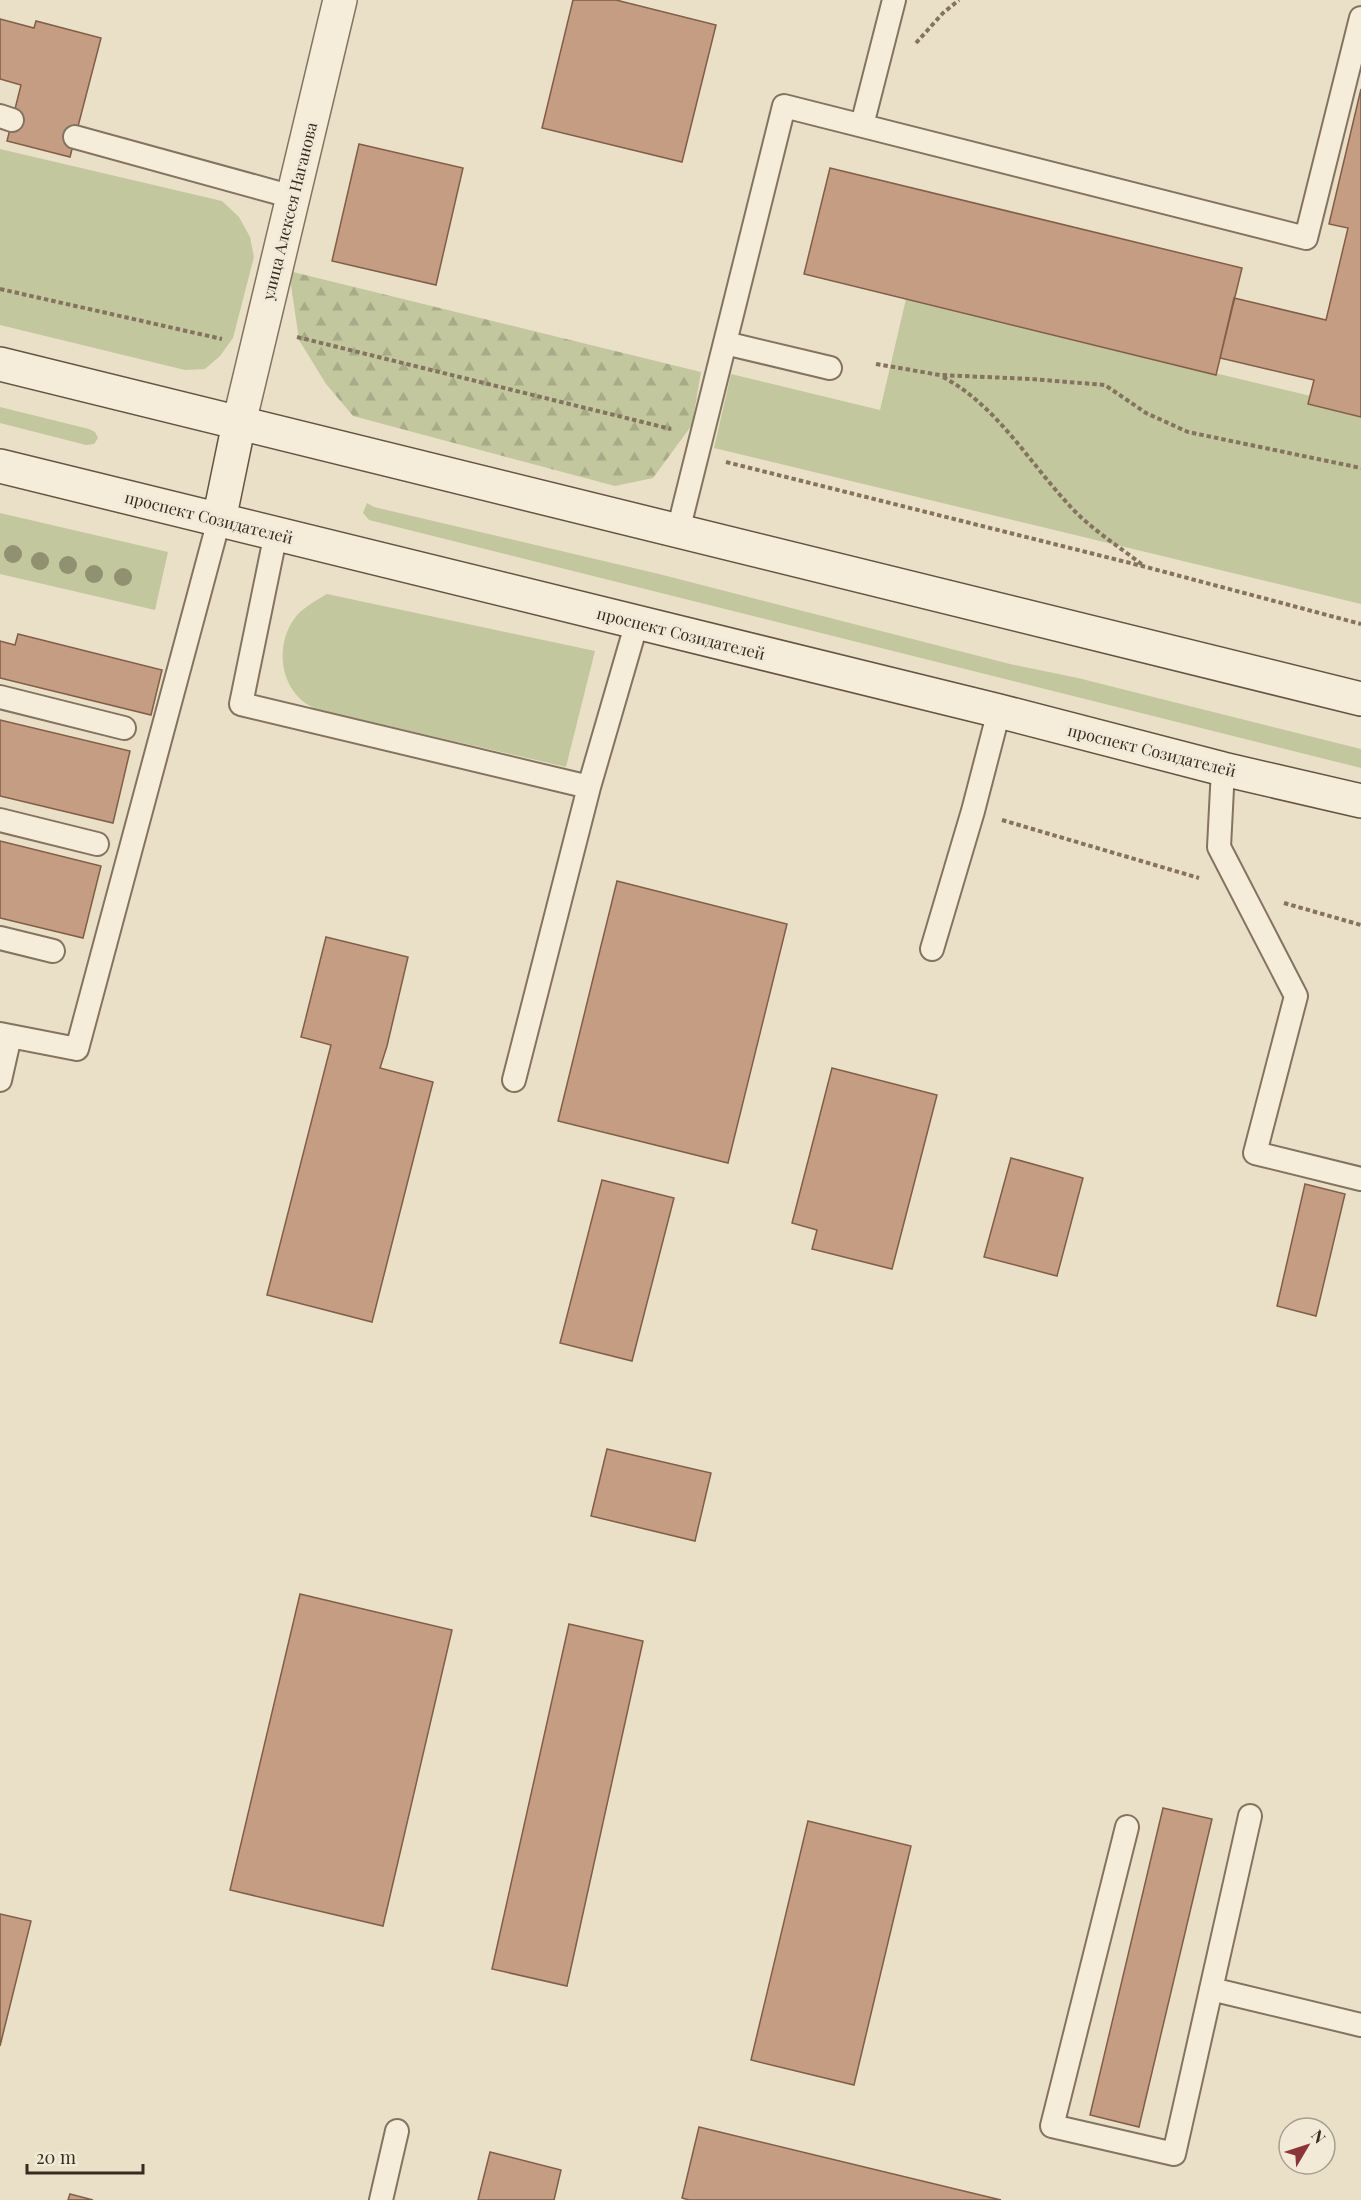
<svg xmlns="http://www.w3.org/2000/svg" width="1361" height="2200" viewBox="0 0 1361 2200" font-family="'Playfair Display',serif">
  <style>
    .green { fill: #c2c79d }
    .forest { fill: url(#forest-firs) }
    .building { fill: #c49d82; stroke: #805e47; stroke-width: 1.5 }
    .lines { fill: none; stroke-linecap: round; stroke-linejoin: round }
    .service-casing { stroke: #84735f; stroke-width: 26 }
    .minor-casing { stroke: #84735f; stroke-width: 36 }
    .secondary-casing { stroke: #665442; stroke-width: 36 }
    .path { stroke: #84735f; stroke-width: 4; stroke-dasharray: 4.5 3; stroke-linecap: butt }
    .service { stroke: #f5edda; stroke-width: 22 }
    .minor { stroke: #f5edda; stroke-width: 33 }
    .secondary { stroke: #f5edda; stroke-width: 33 }
    .tree { fill: #909171 }
    .labels { text-anchor: middle; dominant-baseline: central; stroke-width: 6; stroke-linejoin: round; paint-order: stroke }
    .street-label { font-size: 16px; fill: #362b21; stroke: #f2ead7 }
  </style>
  <defs>
    <pattern id="forest-firs" width="22" height="20" patternUnits="userSpaceOnUse" patternTransform="scale(1.5)"><rect width="22" height="20" fill="#c2c79d"/><path d="M5 1l3.5 6h-7zM16 11l3.5 6h-7z" fill="#a7ab87"/></pattern>
  </defs>
  <rect width="100%" height="100%" fill="#eae0c8"/>
  <!-- green -->
  <path class="green" d="M0,149L222,201L239,217L250,237L254,257L233,338L220,356L205,369L185,370L0,325Z
    M906,299L1361,408V604L714,448L731,374L880,410Z
    M0,407L89,429L95,432L98,438L94,444L86,445L0,423Z
    M367,503L374,507L659,574L1010,664L1078,678L1361,749V768L369,520L363,513Z
    M0,513L168,552L155,610L0,574Z
    M327,594L595,651L566,767L332,713C325,711 316,710 310,706C277,687 274,638 300,612C308,605 318,599 327,594Z"/>
  <!-- forest -->
  <path class="forest" d="M289,271L701,372L692,425L653,478L615,486L353,416L326,384L299,340Z"/>
  <!-- building -->
  <path class="building" d="M573,0H616L716,25L682,162L542,128Z
    M0,19L34,28L36,21L101,38L70,157L7,141L21,85L0,79Z
    M1361,89V417L1308,404L1314,380L1220,358L1234,298L1326,320L1348,228L1329,224Z
    M359,144L463,168L436,285L332,261Z
    M830,168L1242,268L1216,375L804,274Z
    M18,634L162,670L151,715L0,678V641L15,645Z
    M0,720L130,751L113,823L0,796Z
    M0,841L101,866L83,938L0,918Z
    M617,881L787,924L728,1163L558,1121Z
    M326,937L408,957L387,1046L380,1068L433,1082L372,1322L267,1295L331,1045L301,1037Z
    M832,1068L937,1095L892,1269L812,1249L817,1230L792,1223Z
    M1011,1158L1083,1178L1057,1276L984,1257Z
    M602,1180L674,1198L632,1361L560,1343Z
    M1305,1184L1345,1194L1316,1316L1277,1306Z
    M607,1449L711,1473L695,1541L591,1516Z
    M300,1594L452,1630L383,1926L230,1890Z
    M569,1624L643,1641L567,1986L492,1969Z
    M1163,1808L1212,1819L1139,2127L1090,2115Z
    M808,1821L911,1846L854,2085L751,2060Z
    M0,1914L31,1921L0,2046Z
    M699,2127L1001,2200H689L682,2198Z
    M490,2152L561,2170L554,2200H478Z
    M70,2194L93,2200H68Z"/>
  <g class="lines">
    <defs>
      <path id="service" d="M0,116L12,120
        M862,125L894,0
        M75,137L293,197
        M725,343L830,368
        M678,531L784,106L1306,238L1361,18
        M276,533L241,704L589,787
        M0,697L124,728
        M1223,769L1219,847L1296,996L1255,1153L1361,1179
        M0,820L97,844
        M0,938L53,951
        M932,949L973,811L999,711
        M0,1034L77,1049L219,520
        M0,1080L10,1036
        M514,1080L589,787L637,622
        M1127,1827L1052,2126L1174,2154L1250,1816
        M1211,1989L1361,2025
        M381,2200L397,2131"/>
      <path id="minor" d="M239,423L340,0"/>
      <path id="secondary" d="M0,364L1361,699
        M0,466L999,711L1223,769L1361,801
        M219,520L239,423"/>
    </defs>
    <!-- service casing -->
    <use href="#service" class="service-casing"/>
    <!-- minor casing -->
    <use href="#minor" class="minor-casing"/>
    <!-- secondary casing -->
    <use href="#secondary" class="secondary-casing"/>
    <!-- path -->
    <path class="path" d="M916,43L943,13L959,0
      M0,289L222,339
      M297,337L671,429
      M876,364L940,375L1031,379L1105,385L1146,413L1188,432L1361,468
      M943,377C996,405 1029,462 1069,505C1088,527 1121,548 1144,566
      M726,462L1146,567L1361,624
      M1002,820L1199,878
      M1284,903L1361,925"/>
    <!-- service -->
    <use href="#service" class="service"/>
    <!-- minor -->
    <use href="#minor" class="minor"/>
    <!-- secondary -->
    <use href="#secondary" class="secondary"/>
  </g>
  <!-- trees -->
  <g class="tree">
    <circle cx="13" cy="554" r="9"/>
    <circle cx="40" cy="561" r="9"/>
    <circle cx="68" cy="565" r="9"/>
    <circle cx="94" cy="574" r="9"/>
    <circle cx="123" cy="577" r="9"/>
  </g>
  <g class="labels">
    <!-- street labels -->
    <g class="street-label">
      <text transform="translate(289 211) rotate(-76)">улица Алексея Наганова</text>
      <text transform="translate(209 517) rotate(14)">проспект Созидателей</text>
      <text transform="translate(681 633) rotate(14)">проспект Созидателей</text>
      <text transform="translate(1152 750) rotate(14)">проспект Созидателей</text>
    </g>
  </g>
  <!-- north arrow -->
  <g transform="translate(1307 2146) rotate(51)"><circle r="28" fill="#f2ead7" stroke="#a79e8e" stroke-width="1.5"/>
  <path d="M0-4.5L10 22L0 15L-10 22Z" fill="#8c3536"/>
  <text y="-9" font-size="16" font-weight="bold" text-anchor="middle" fill="#362b21">N</text>
  </g>
  <!-- scale -->
  <path d="M27 2164v9h116v-9" fill="none" stroke="#362b21" stroke-width="3"/>
  <text x="36" y="2164" font-size="18" fill="#362b21" stroke="#f2ead7" stroke-width="4.5" paint-order="stroke">20 m</text>
</svg>
